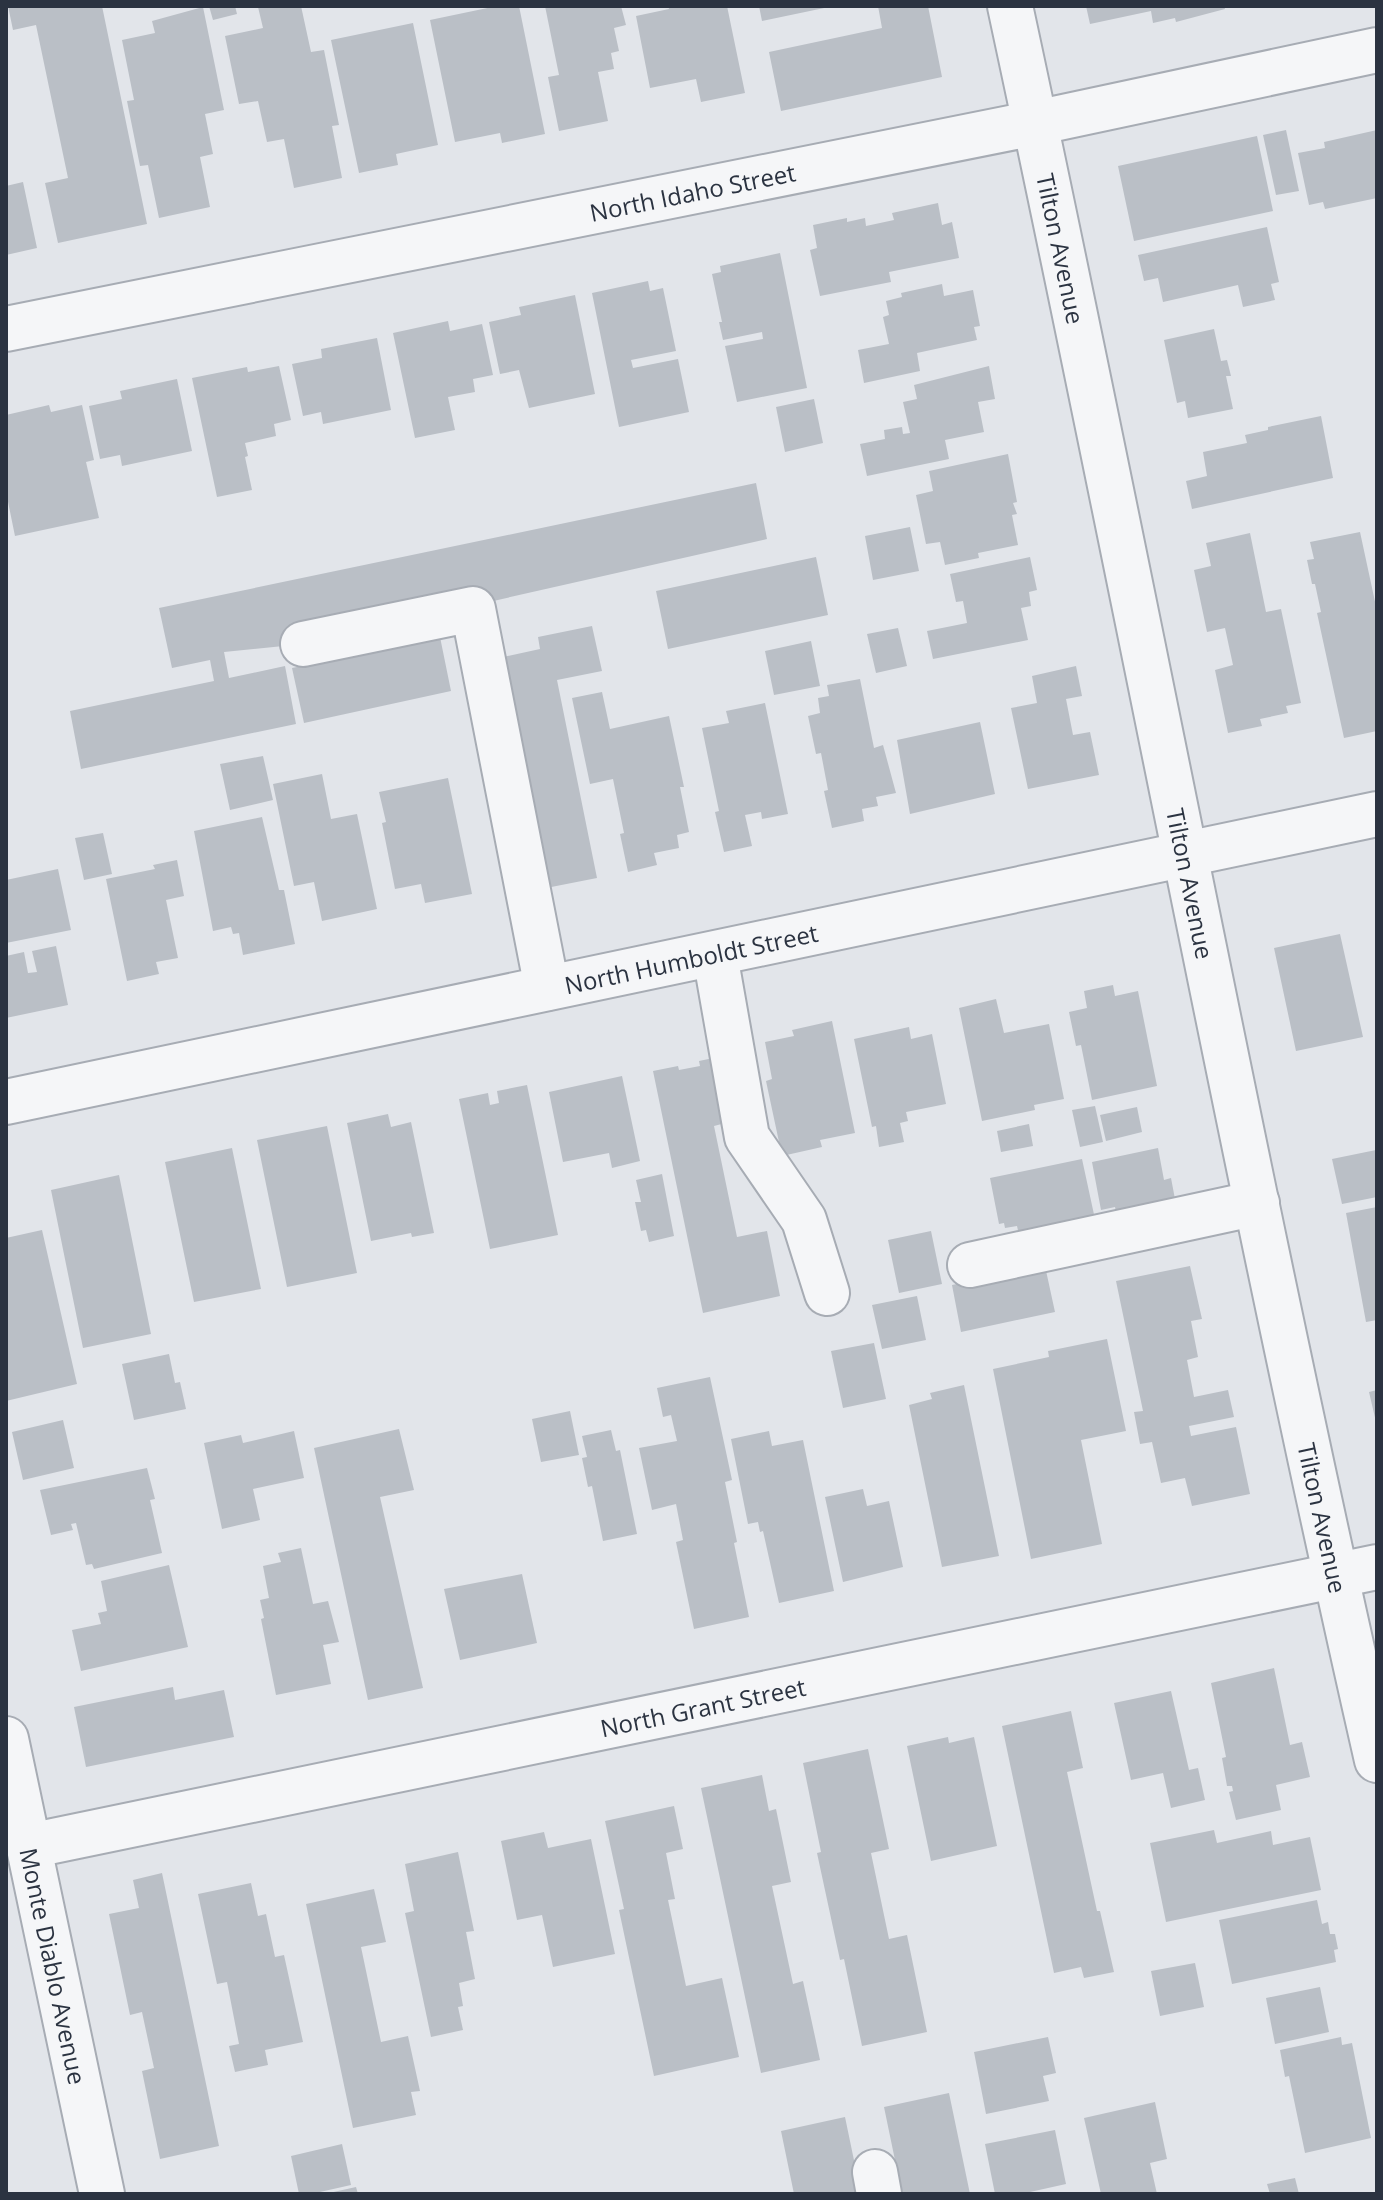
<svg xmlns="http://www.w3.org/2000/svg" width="1383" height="2200" viewBox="0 0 1383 2200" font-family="'Open Sans',sans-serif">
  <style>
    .building { fill: #babfc6 }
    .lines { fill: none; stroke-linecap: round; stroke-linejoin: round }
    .minor-casing { stroke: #a7acb4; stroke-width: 48 }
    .minor { stroke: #f5f6f8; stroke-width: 44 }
    .labels { text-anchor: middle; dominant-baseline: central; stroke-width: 6; stroke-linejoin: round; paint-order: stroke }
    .street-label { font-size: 24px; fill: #2b3341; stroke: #f2f4f7 }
  </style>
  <rect width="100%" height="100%" fill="#e2e5ea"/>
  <!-- building -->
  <path class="building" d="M8,6H102L147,224L58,243L45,183L68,178L36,25L13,30Z
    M209,6H235L237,14L213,20Z
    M265,6H301L311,52L324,50L339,125L332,126L342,178L294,188L284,139L267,142L258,101L239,104L225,36L263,28L258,7Z
    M497,6H519L545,134L502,143L500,133L455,142L430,20Z
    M545,6H621L626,25L614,28L619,51L611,53L614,69L598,72L608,121L559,131L548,77L559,75Z
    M668,6H727L745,93L701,102L696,79L650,88L636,16L669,9Z
    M759,6H829V7L762,21Z
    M878,6H928L942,77L781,111L769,52L882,28Z
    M1086,6H1224L1225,9L1176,22L1175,18L1153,23L1151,11L1090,24Z
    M203,7L224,110L205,114L213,154L200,157L210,207L159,218L148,165L140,166L127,101L134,100L122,40L155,33L152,21Z
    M413,23L438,145L396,154L398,165L359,173L331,40Z
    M1286,130L1299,191L1276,195L1263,135Z
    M1377,130V198L1325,209L1323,202L1309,205L1298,153L1325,148L1324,142Z
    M1257,136L1273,211L1134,241L1118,166Z
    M23,182L37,248L6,255V186Z
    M938,203L942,225L952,222L959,258L889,272L891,282L820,296L810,250L817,248L813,225L847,218V222L865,218L866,226L894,220L892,213Z
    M1267,227L1279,282L1271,284L1275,300L1243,307L1238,285L1163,302L1158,278L1144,281L1138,255Z
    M780,253L807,388L737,402L725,346L763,339L762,332L723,340L719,322H722L712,274L721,272L720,266Z
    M648,281L650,291L663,288L676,351L631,360L633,368L678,359L689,412L619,427L592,293Z
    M942,284L944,296L973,290L980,326L974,327L977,340L917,353L920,371L864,383L858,350L889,344L883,317L889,315L886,301L902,297L901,293Z
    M575,295L595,394L529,408L519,370L500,374L489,322L521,315L519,307Z
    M448,321L450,331L482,324L493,375L473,379L475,392L448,397L455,430L415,438L393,333Z
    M1214,329L1221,361L1227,360L1231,376H1226L1233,409L1188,418L1185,401L1177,403L1164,340Z
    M377,338L391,410L323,424L321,412L303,416L292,364L322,358L321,349Z
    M279,366L291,420L274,424L276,436L245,443L248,456L245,457L252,490L217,497L192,378L247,367L248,372Z
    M989,366L995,399L978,402L984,432L945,440L949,459L867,476L860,444L885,439L884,430L902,427L903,434L910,433L903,402L917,399L914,385Z
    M177,379L192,451L122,466L120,455L100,459L89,406L122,399L120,391Z
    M814,399L823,443L785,452L776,407Z
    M49,405L51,412L82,405L94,460L86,462L99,518L15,536L6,492V415Z
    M1321,416L1333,478L1192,509L1186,481L1207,476L1203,452L1247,443L1245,435L1268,430V427Z
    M1008,454L1017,502L1013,503L1017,514L1012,515L1018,545L978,553L979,558L945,565L940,542L926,544L916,495L933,491L929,471Z
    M756,483L767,539L303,644L224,652L229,678L285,666L296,724L81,769L70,711L214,681L210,660L172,668L159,608Z
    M910,527L919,571L873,580L865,536Z
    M1360,532L1377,611V731L1344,738L1317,613L1321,612L1315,584H1312L1307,560L1314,559L1310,542Z
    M1250,533L1266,612L1281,609L1301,703L1286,706L1288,713L1260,719L1262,726L1228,733L1215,670L1233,665L1225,628L1207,632L1194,570L1211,566L1206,543Z
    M816,557L828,615L668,649L656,591Z
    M1030,557L1037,590L1029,592L1031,606L1021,608L1028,640L933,659L927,631L967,623L963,601L956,602L950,574Z
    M592,626L602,671L557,680L597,878L536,890L489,660L540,649L538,637Z
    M898,628L907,666L876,673L867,634Z
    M440,637L451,691L304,723L292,668Z
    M811,641L820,686L774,695L765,651Z
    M1076,666L1082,696L1066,699L1073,735L1090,732L1099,775L1028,789L1011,708L1037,703L1032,676Z
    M860,679L874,748L883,745L896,793L876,797L878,806L862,809L864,821L832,828L824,791L828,790L821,753L816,754L808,716L820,713L818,698L829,696L827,685Z
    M602,692L610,729L669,716L684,787H680L689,832L677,835L679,848L654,853L657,865L628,872L620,834L624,833L613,779L590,784L572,698Z
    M765,703L788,814L762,819L761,812L745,815L752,846L724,852L715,812L719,811L702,728L729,723L726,711Z
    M980,722L995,794L910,814L897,740Z
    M263,756L273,800L230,810L220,764Z
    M322,774L331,819L357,814L377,909L322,921L314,882L294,886L273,784Z
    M448,778L472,894L425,903L421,884L395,889L382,823L386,822L379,792Z
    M262,817L279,890H284L295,944L243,955L239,933L233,934L231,927L213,931L194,831Z
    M103,833L112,874L84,880L75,838Z
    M177,860L184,896L166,900L178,958L156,962L159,974L127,981L106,879L155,869L153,865Z
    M58,869L71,930L6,943V880Z
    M1340,934L1363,1037L1296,1051L1274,948Z
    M56,946L68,1005L6,1018V956L24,952L28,973L37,972L32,951Z
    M1113,985L1115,996L1138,991L1157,1086L1092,1100L1081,1045L1076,1046L1069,1012L1087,1008L1084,991Z
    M996,999L1004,1033L1049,1024L1064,1099L1034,1105L1035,1110L982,1121L959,1008Z
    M832,1021L855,1133L820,1140L822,1147L782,1156L766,1081L772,1079L765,1042L794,1036L792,1030Z
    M909,1027L911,1039L932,1034L946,1104L906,1112L908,1121L900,1123L904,1142L879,1147L876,1126L872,1127L854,1039Z
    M723,1056L729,1122L714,1126L737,1237L767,1231L780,1296L703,1313L653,1071L678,1066L679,1070L700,1066L699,1061Z
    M622,1076L640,1161L612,1168L609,1153L563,1162L549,1092Z
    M527,1085L558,1235L490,1249L459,1099L488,1093L490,1105L499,1103L497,1091Z
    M1095,1106L1103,1142L1080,1147L1072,1110Z
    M1137,1107L1142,1132L1106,1141L1100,1115Z
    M388,1114L391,1127L411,1122L434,1233L412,1237L411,1233L371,1241L347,1123Z
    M1029,1124L1033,1146L1001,1152L997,1131Z
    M327,1126L357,1273L287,1287L257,1140Z
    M232,1148L261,1289L194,1302L165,1162Z
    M1158,1148L1164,1180L1171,1178L1178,1215L1119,1228L1115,1207L1101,1210L1092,1162Z
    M1376,1150L1377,1197L1342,1204L1332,1159Z
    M1082,1159L1098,1233L1022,1249L1017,1226L1005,1228L1004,1223L999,1224L990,1178Z
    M662,1174L674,1236L649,1242L646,1230L641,1231L635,1202H641L636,1180Z
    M119,1175L151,1334L83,1348L51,1190Z
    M1377,1207V1320L1366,1322L1346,1213Z
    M42,1230L77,1384L6,1401V1238Z
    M931,1231L942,1284L899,1293L888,1240Z
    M1045,1266L1055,1312L961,1332L952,1285Z
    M1190,1266L1202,1319L1191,1321L1198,1357L1187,1360L1194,1397L1228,1390L1234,1417L1189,1426L1191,1436L1236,1427L1250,1494L1192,1506L1185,1478L1161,1483L1152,1442L1140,1444L1134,1412L1143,1411L1116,1281Z
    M917,1296L926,1340L882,1349L872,1305Z
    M1107,1339L1126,1431L1081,1440L1102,1544L1031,1559L993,1369L1049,1357L1048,1351Z
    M874,1343L886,1399L843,1408L831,1351Z
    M169,1354L175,1383L180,1382L186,1409L134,1420L122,1364Z
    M710,1377L732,1480L725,1482L737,1542L734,1543L749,1617L694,1629L676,1542L683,1540L676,1504L652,1510L639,1448L677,1441L671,1415L663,1417L657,1388Z
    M964,1385L999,1556L942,1567L909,1405L932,1399L930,1393Z
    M1377,1390V1422H1376L1369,1392Z
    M570,1411L579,1455L541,1462L532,1419Z
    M63,1420L74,1468L23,1480L12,1432Z
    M399,1429L414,1490L380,1497L423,1688L368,1700L314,1448Z
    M611,1430L616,1451L620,1450L637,1534L603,1541L592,1486L588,1487L582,1458L587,1457L582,1436Z
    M294,1431L304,1478L253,1489L260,1520L222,1529L204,1443L241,1435L243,1443Z
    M769,1431L772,1446L803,1440L834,1591L779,1603L763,1531L760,1532L758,1522L748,1524L731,1439Z
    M147,1468L155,1499L150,1500L162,1553L94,1569L92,1564L86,1565L76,1523L71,1524L73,1530L51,1535L40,1490Z
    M863,1489L867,1506L889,1501L903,1567L843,1582L825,1497Z
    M301,1548L313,1604L328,1601L339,1642L323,1645L331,1684L276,1695L261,1619L264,1618L260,1600L269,1598L263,1566L281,1562L278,1553Z
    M169,1565L188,1647L81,1671L72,1630L101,1624L98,1613L107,1611L101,1581Z
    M522,1574L537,1643L460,1660L444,1589Z
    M1274,1668L1290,1745L1302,1742L1310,1777L1276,1785L1281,1810L1236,1820L1229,1792L1233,1791L1232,1786H1227L1222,1758L1226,1757L1211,1683Z
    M173,1687L175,1700L224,1690L234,1737L86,1767L74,1707Z
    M1171,1691L1189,1770L1198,1768L1205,1800L1171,1808L1163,1773L1131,1780L1114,1703Z
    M1071,1711L1083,1768L1067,1772L1097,1911H1100L1114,1972L1084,1978L1081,1967L1054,1973L1002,1726Z
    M948,1737L949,1743L974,1737L997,1846L931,1861L907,1746Z
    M868,1749L889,1849L871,1853L889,1939L907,1935L927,2032L862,2046L844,1959L840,1960L817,1853L821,1852L803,1763Z
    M762,1775L769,1811L776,1809L791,1882L772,1886L793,1984L803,1981L820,2060L761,2073L701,1788Z
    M674,1806L683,1849L666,1853L675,1899L668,1900L686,1986L722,1978L739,2057L654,2076L619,1910L624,1909L605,1821Z
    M1214,1830L1217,1843L1271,1831L1273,1845L1310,1837L1321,1890L1166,1922L1150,1843Z
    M544,1832L548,1848L591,1839L615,1954L553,1967L542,1915L517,1920L501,1841Z
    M458,1852L474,1931L466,1932L475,1979L459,1983L463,2006L458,2007L463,2030L431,2037L405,1913L414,1911L405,1864Z
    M162,1873L219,2146L160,2159L142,2071L154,2068L142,2012L130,2015L109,1914L139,1908L133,1880Z
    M251,1883L258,1916L266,1914L275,1957L284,1955L303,2042L265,2050L268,2065L235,2072L229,2046L239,2044L227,1982L217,1984L198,1894Z
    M374,1889L386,1942L361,1947L381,2042L408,2036L420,2091L411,2092L416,2115L353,2128L306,1904Z
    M1317,1900L1322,1924L1328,1922L1330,1934H1335L1338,1949L1334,1950L1336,1962L1232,1984L1219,1920Z
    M1195,1963L1204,2007L1160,2016L1151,1971Z
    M1320,1987L1329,2032L1275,2044L1266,1998Z
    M1048,2037L1056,2073L1043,2076L1049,2101L986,2114L974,2052Z
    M1341,2037L1342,2045L1352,2043L1371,2138L1305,2153L1289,2076L1285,2077L1280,2050Z
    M949,2093L970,2194H916V2192L902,2194L884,2107Z
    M1155,2102L1167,2159L1150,2163L1157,2194H1101L1084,2118Z
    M845,2117L861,2194H794L781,2131Z
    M1055,2130L1066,2184L1021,2194H995L985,2144Z
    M342,2144L351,2185L311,2194H299L291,2156Z
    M1295,2178L1299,2194H1270L1267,2184Z
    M356,2187L358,2194H329V2193Z"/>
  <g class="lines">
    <defs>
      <g id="minor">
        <path id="s1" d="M1010,6C1136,590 1244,1177 1377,1760"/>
        <path id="s2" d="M6,329L1035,123L1377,50"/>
        <path d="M303,644L473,609L547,988"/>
        <path d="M715,955L747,1137L804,1220L827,1293"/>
        <path id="s3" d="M6,1102L1377,814"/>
        <path d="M970,1265L1257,1203"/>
        <path id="s4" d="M6,1739L102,2194"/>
        <path id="s5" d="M29,1846L1377,1567"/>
        <path d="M875,2172L879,2194"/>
      </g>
    </defs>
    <!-- minor casing -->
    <use href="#minor" class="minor-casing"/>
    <!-- minor -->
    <use href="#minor" class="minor"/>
  </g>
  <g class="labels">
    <!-- street labels -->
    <g class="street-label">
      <text stroke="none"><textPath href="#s2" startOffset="700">North Idaho Street</textPath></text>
      <text stroke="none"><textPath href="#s1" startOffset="248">Tilton Avenue</textPath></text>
      <text stroke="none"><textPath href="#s1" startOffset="896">Tilton Avenue</textPath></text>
      <text stroke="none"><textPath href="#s3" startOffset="700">North Humboldt Street</textPath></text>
      <text stroke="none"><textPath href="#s1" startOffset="1544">Tilton Avenue</textPath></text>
      <text stroke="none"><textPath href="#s5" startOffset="688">North Grant Street</textPath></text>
      <text stroke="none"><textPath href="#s4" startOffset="232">Monte Diablo Avenue</textPath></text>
    </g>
  </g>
  <!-- border -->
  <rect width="1383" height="2200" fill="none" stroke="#2b3341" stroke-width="16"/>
</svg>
